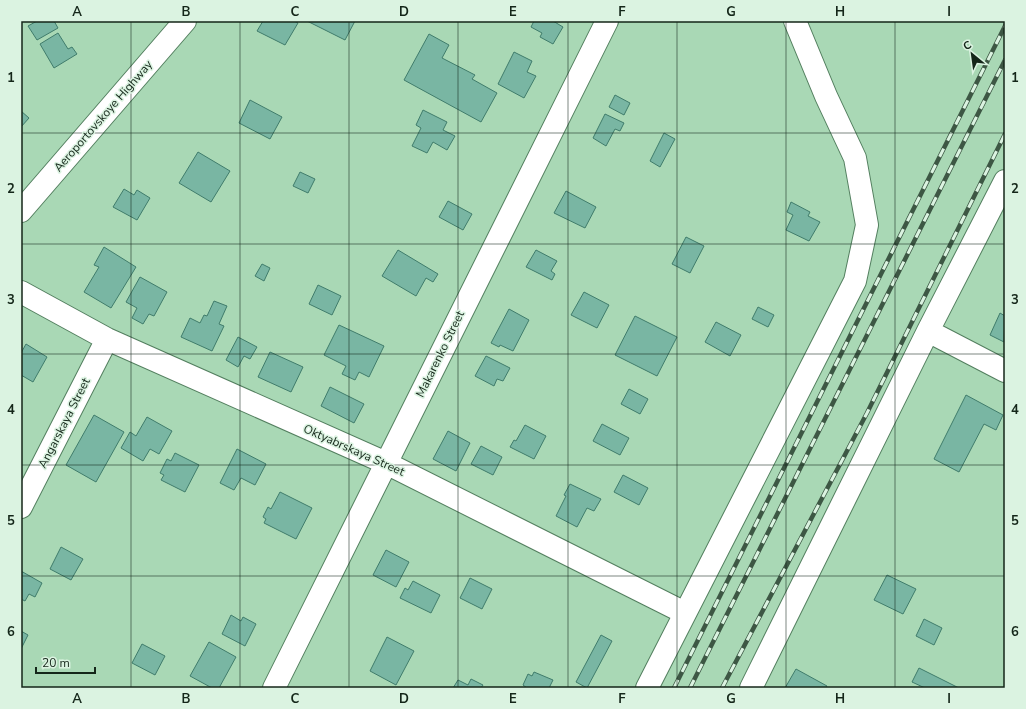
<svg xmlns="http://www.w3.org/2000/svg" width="1026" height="709" viewBox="0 0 1026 709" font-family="'Nunito Sans',sans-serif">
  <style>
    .building { fill: #79b6a3; stroke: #407c6b }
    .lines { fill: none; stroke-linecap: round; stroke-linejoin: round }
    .minor-casing { stroke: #537f5f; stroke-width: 24 }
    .major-casing { stroke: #537f5f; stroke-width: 24 }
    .minor { stroke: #fff; stroke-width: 22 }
    .major { stroke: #fff; stroke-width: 22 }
    .rail-casing { stroke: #3d5744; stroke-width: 4.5 }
    .rail { stroke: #dbf3e1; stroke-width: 3; stroke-dasharray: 9; stroke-linecap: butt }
    .grid { fill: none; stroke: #142619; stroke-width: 1; stroke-opacity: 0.55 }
    .labels { text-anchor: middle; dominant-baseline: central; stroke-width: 3; stroke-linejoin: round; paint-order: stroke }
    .street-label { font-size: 12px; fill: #142619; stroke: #dbf3e1 }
    .neatline { fill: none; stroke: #142619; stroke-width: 1.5 }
    .grid-label { font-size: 13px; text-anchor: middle; font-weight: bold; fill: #142619 }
  </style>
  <rect width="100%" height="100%" fill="#a9d8b5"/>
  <!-- building -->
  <path class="building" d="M37,21H54L58,28L37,40L28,26Z
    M263,21H294L298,23L285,45L257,31Z
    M307,21H355L345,40Z
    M534,21H553L563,27L553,44L540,37L542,33L531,27Z
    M58,33L68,49L72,47L77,54L54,68L40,44Z
    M429,34L449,45L442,58L475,75L472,79L497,93L481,122L404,80Z
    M514,52L532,61L527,72L536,76L524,98L498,84Z
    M615,95L630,103L624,115L609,107Z
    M250,100L282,117L270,139L239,123Z
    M423,110L447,122L443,130L455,136L447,150L433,142L427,153L412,146L421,128L416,125Z
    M21,111L29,118L21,127Z
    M605,114L624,123L620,131L615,129L606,146L593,138Z
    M664,133L675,139L660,167L650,161Z
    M198,152L230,171L211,202L179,183Z
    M300,172L315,179L308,193L293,186Z
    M124,189L134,195L137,190L150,198L137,220L113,207Z
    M566,191L596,207L585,228L554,213Z
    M448,201L472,214L463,230L439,217Z
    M791,202L810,212L808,216L820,222L809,241L786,230L793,215L787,212Z
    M686,237L704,246L690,273L672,264Z
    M104,247L136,267L111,308L84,292L99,267L94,265Z
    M398,250L438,274L433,282L426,278L416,296L382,276Z
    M536,250L557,261L551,271L555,274L552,280L526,267Z
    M262,264L270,268L264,281L255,276Z
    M140,277L167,292L154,316L149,314L143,324L132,318L137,308L126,302Z
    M318,285L341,296L332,315L309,304Z
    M584,292L609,305L597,328L571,315Z
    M214,301L227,306L219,324L224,326L212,351L181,337L190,318L200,323L204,315L207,316Z
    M758,307L774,315L768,327L752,319Z
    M509,309L529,320L513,351L500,345L499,347L491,343Z
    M1000,313L1005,316L1004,342L990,335Z
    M635,316L677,337L657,376L615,355Z
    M716,322L741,335L730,356L705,342Z
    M339,325L384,346L369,377L359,372L355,380L342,374L346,366L324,355Z
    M238,337L257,347L250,359L244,356L238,367L226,360Z
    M26,344L47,357L33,382L21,375V353Z
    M270,352L303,367L291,392L258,377Z
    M486,356L510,368L503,381L497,379L494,386L475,376Z
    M330,387L364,404L354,423L321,406Z
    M629,389L648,399L640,414L621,404Z
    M966,395L1003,415L996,430L984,424L959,472L934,459Z
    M94,415L124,432L96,482L66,465Z
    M147,417L172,431L159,454L150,449L143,461L121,448L130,432L136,436Z
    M602,424L629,438L620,455L593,441Z
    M525,425L546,436L534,459L510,447L514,440L516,441Z
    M448,431L470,443L456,471L433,459Z
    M481,446L502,457L493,475L471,464Z
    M237,449L266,464L255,485L241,478L234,490L220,483Z
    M175,453L199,465L185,492L161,480L164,475L160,473L167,459L171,461Z
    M623,475L648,488L639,505L614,492Z
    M570,484L601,499L594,511L587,508L577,527L556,516L566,496L564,495Z
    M280,492L312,508L296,539L264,523L266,519L263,517L268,507L271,509Z
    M61,547L83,559L71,580L50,569Z
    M386,550L409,562L396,587L373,575Z
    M21,571L42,583L35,597L29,594L25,601L21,599Z
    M887,575L916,589L903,614L874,600Z
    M470,578L492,589L482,609L460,598Z
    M413,581L440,595L431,613L400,598L405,588L408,590Z
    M231,615L241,621L243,617L256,624L245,646L222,634Z
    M924,619L942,628L934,645L916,636Z
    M21,631L28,635L21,649Z
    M601,635L612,641L587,688L576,682Z
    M387,637L414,651L396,685L370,671Z
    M209,642L236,657L219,688H212L190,676Z
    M142,644L165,656L155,675L132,663Z
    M919,668L959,688H925L912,682Z
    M796,669L827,686L826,688H785Z
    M534,672L553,680L549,688H527L523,685L528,674L532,676Z
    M471,679L483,685L481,688H453L458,680L468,685Z"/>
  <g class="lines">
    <defs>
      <path id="minor" d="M21,292L107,339L386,463L685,613
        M928,331L1005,371
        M21,507L107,339
        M274,688L607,21
        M647,688L855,281L867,225L855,158L826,96L795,21
        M751,688L928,331L1005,181"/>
      <path id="major" d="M21,211L185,21"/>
    </defs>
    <!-- minor casing -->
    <use href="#minor" class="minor-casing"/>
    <!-- major casing -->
    <use href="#major" class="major-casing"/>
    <!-- minor -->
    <use href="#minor" class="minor"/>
    <!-- major -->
    <use href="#major" class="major"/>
    <defs>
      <path id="rail" d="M674,688L1005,26
        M690,688L1005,60
        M722,688L867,413L1005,134"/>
    </defs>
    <!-- rail casing -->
    <use href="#rail" class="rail-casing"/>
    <!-- rail -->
    <use href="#rail" class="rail"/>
  </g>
  <!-- grid -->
  <path class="grid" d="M131,21V688M240,21V688M349,21V688M458,21V688M568,21V688M677,21V688M786,21V688M895,21V688M21,133H1005M21,244H1005M21,354H1005M21,465H1005M21,576H1005"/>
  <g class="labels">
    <!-- street labels -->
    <g class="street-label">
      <text transform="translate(103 116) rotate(-49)">Aeroportovskoye Highway</text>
      <text transform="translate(440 354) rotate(-64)">Makarenko Street</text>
      <text transform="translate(64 423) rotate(-63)">Angarskaya Street</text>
      <text transform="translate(354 450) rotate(24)">Oktyabrskaya Street</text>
    </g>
  </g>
  <!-- border -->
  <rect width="1026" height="709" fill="none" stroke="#dbf3e1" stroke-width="44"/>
  <!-- north arrow -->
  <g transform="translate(972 54) rotate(331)" stroke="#dbf3e1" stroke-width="3" paint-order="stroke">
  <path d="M0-3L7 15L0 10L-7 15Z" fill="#142619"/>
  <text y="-6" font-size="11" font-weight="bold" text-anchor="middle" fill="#142619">С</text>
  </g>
  <!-- scale -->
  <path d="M36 667v6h59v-6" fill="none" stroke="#142619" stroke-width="2"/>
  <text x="42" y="667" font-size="12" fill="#142619" stroke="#dbf3e1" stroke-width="3" paint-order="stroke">20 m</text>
  <rect x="22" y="22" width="982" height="665" class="neatline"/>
  <g class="grid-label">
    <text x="77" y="16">A</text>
    <text x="186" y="16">B</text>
    <text x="295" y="16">C</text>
    <text x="404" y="16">D</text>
    <text x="513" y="16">E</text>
    <text x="622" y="16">F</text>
    <text x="731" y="16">G</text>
    <text x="840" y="16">H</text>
    <text x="949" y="16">I</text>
    <text x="11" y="82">1</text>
    <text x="1015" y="82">1</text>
    <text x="11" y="193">2</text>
    <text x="1015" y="193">2</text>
    <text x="11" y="304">3</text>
    <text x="1015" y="304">3</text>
    <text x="11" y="414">4</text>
    <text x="1015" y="414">4</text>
    <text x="11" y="525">5</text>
    <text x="1015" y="525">5</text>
    <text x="11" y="636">6</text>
    <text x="1015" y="636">6</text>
    <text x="77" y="703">A</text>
    <text x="186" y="703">B</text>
    <text x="295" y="703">C</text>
    <text x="404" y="703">D</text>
    <text x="513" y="703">E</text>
    <text x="622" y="703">F</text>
    <text x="731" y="703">G</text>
    <text x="840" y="703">H</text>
    <text x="949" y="703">I</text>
  </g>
</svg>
